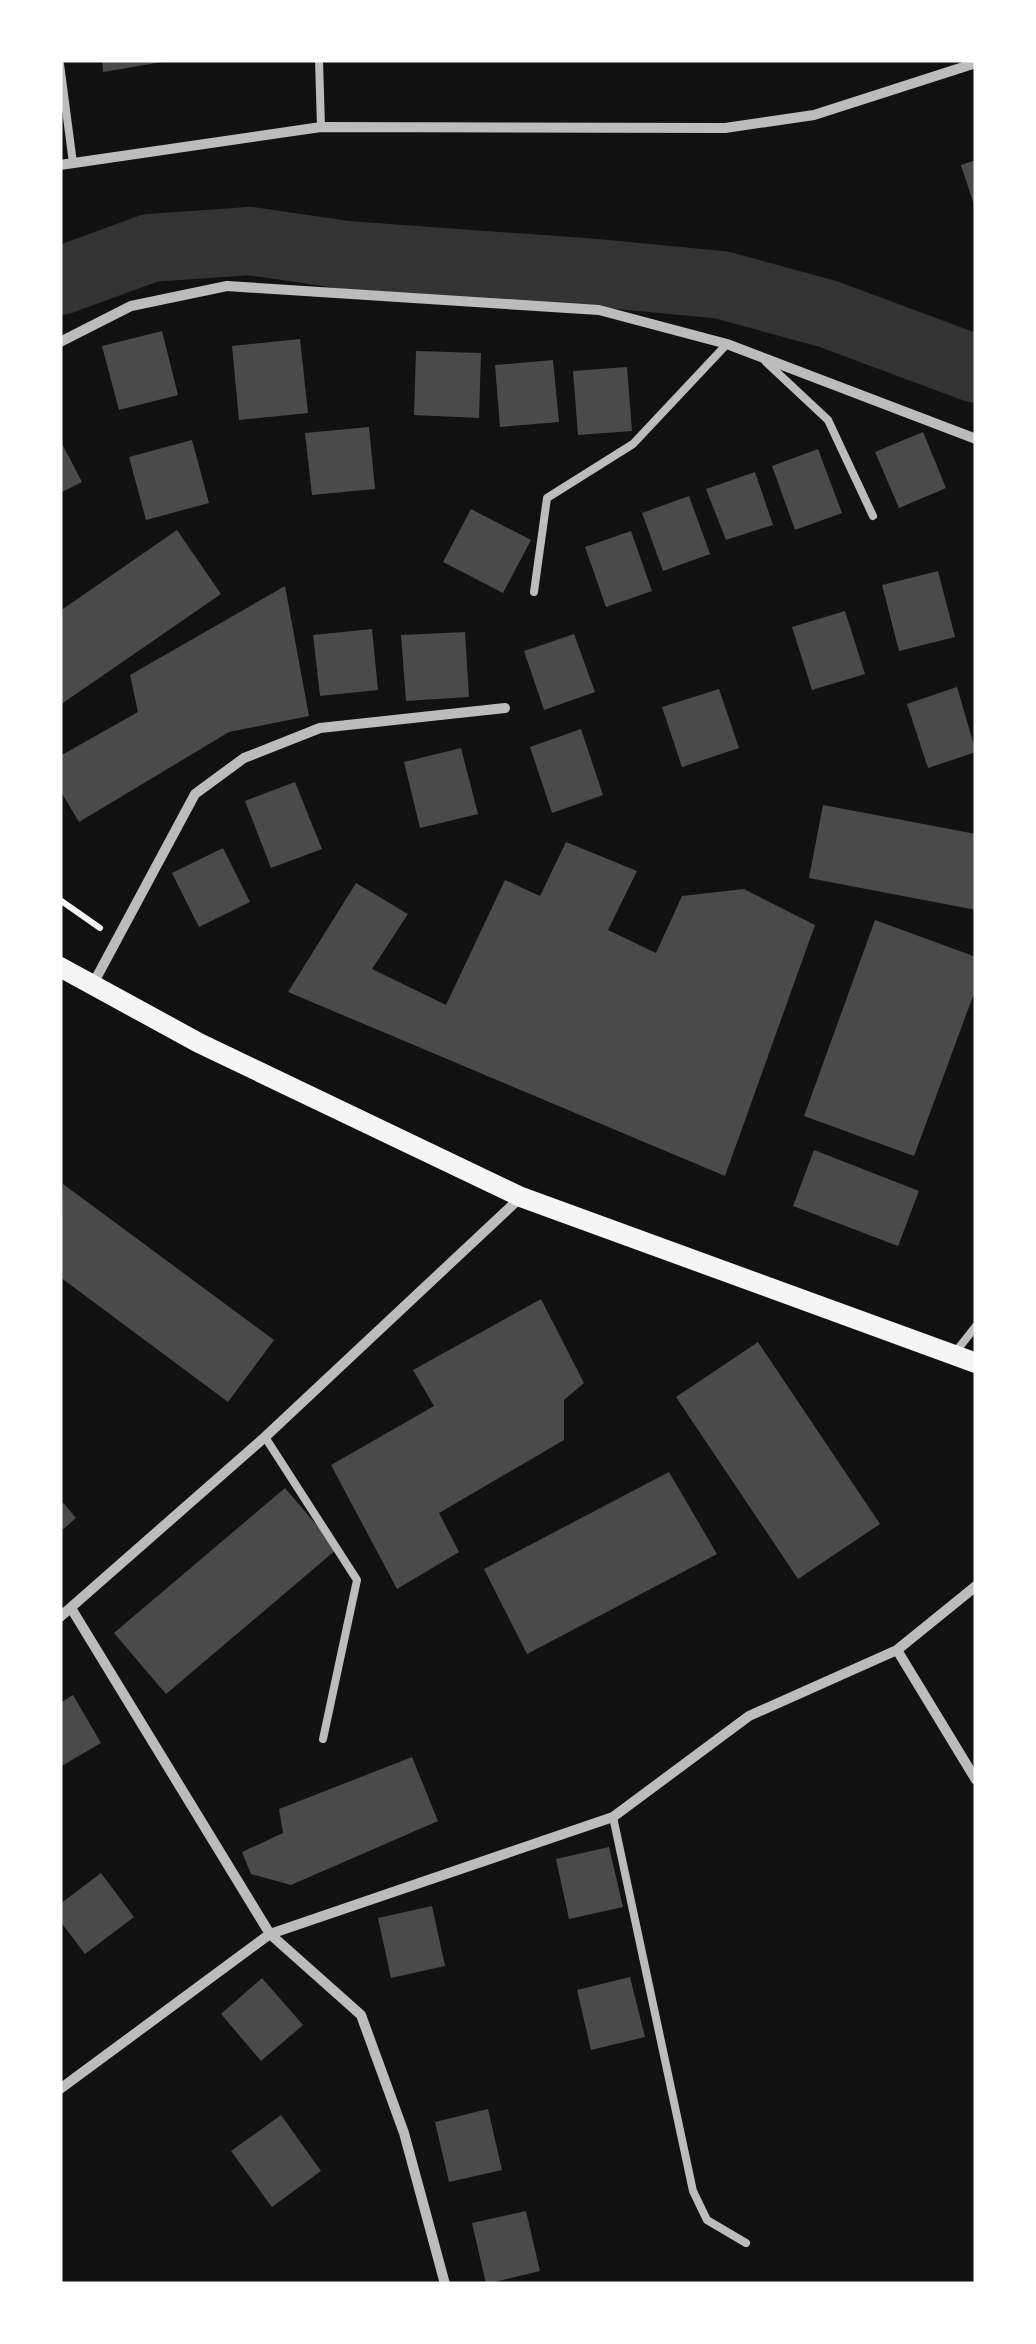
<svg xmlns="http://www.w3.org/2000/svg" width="1036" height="2344" viewBox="0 0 1036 2344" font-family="'Noto Sans',sans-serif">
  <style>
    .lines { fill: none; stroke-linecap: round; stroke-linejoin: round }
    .river { stroke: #333; stroke-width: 68 }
    .building { fill: #4a4a4a }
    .path { stroke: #f5f5f5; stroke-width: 6 }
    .service { stroke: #bcbcbc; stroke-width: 8 }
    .minor { stroke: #bcbcbc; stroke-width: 10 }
    .secondary { stroke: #f5f5f5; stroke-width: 20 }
  </style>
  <rect width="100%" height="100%" fill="#111"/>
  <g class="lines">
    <!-- river -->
    <path class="river" d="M60,281L150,248L250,241L346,255L597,273L722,285L828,314L976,369"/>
  </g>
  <!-- building -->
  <path class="building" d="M102,60H162V62L103,72Z
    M976,160V208H975L961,165Z
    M162,331L178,395L119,410L102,346Z
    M300,339L308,413L239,420L232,346Z
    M416,351L481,353L479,418L414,415Z
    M553,360L559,422L500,427L495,365Z
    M627,367L632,431L578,435L573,371Z
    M369,427L375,489L312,495L305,433Z
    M923,432L946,488L899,508L875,452Z
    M60,440L82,482L60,493Z
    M192,440L209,503L146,520L129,457Z
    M818,449L842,513L795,530L772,466Z
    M755,472L773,525L726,540L706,489Z
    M689,496L710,554L663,571L642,513Z
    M471,509L531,540L503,593L443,562Z
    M177,530L221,594L60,705V611Z
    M631,531L652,591L606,607L585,547Z
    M938,571L955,637L899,651L882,585Z
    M285,586L309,716L229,732L79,822L60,790V756L138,712L130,675Z
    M845,611L865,674L812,690L792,627Z
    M372,629L378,690L320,696L313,635Z
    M465,632L469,697L406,701L401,635Z
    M574,634L595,692L544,710L524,651Z
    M957,687L976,752L928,768L907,704Z
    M719,689L739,748L682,767L662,707Z
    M581,729L603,795L552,813L530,747Z
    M461,748L478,814L420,828L404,762Z
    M295,782L322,849L271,868L245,801Z
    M823,805L976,834V910L809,878Z
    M566,842L637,871L608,930L656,953L682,896L744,889L815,925L725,1176L288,992L356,883L408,914L372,969L446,1005L505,880L540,896Z
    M223,848L250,902L199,927L172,873Z
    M875,920L976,957V988L914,1156L804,1116Z
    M814,1150L919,1191L898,1246L793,1206Z
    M63,1184L274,1340L228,1402L60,1277Z
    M541,1299L584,1383L564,1400V1440L439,1513L459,1552L397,1589L331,1465L434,1406L413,1370Z
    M758,1342L880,1524L798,1579L676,1397Z
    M669,1472L717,1554L527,1654L484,1569Z
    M285,1488L337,1549L166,1694L114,1633Z
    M60,1499L76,1518L60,1532Z
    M73,1695L101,1743L60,1767V1703Z
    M412,1757L438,1821L291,1885L251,1874L242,1852L283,1833L279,1809Z
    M609,1847L623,1907L569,1919L556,1859Z
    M101,1873L134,1917L85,1954L60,1921V1904Z
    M432,1906L445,1966L391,1978L378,1918Z
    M630,1977L645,2037L591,2050L577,1990Z
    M262,1978L303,2025L261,2061L221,2014Z
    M488,2109L502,2170L449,2182L435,2122Z
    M281,2115L321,2171L272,2207L231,2151Z
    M526,2211L540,2271L486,2284L472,2223Z"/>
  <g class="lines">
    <!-- path -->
    <path class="path" d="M60,900L100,928"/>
    <!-- service -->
    <path class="service" d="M319,60L321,127
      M60,64L73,163
      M766,362L828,420L873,516
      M534,592L547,498L633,444L727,344
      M954,1354L976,1326
      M265,1437L357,1580L323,1739
      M613,1817L693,2191L707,2220L746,2243"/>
    <!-- minor -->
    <path class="minor" d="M60,165L321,127L725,128L814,115L976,63
      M60,342L131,306L227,286L599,310L727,344L976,439
      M93,984L195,794L244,758L320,728L505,708
      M71,1608L270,1934L361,2015L404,2133L445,2284
      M60,1617L265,1437L521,1197
      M897,1650L976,1780
      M60,2089L270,1934L613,1817L749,1716L897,1650L976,1586"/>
    <!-- secondary -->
    <path class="secondary" d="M60,967L199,1043L521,1197L976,1363"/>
  </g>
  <!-- border -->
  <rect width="1036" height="2344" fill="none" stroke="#ffffff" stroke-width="125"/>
</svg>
